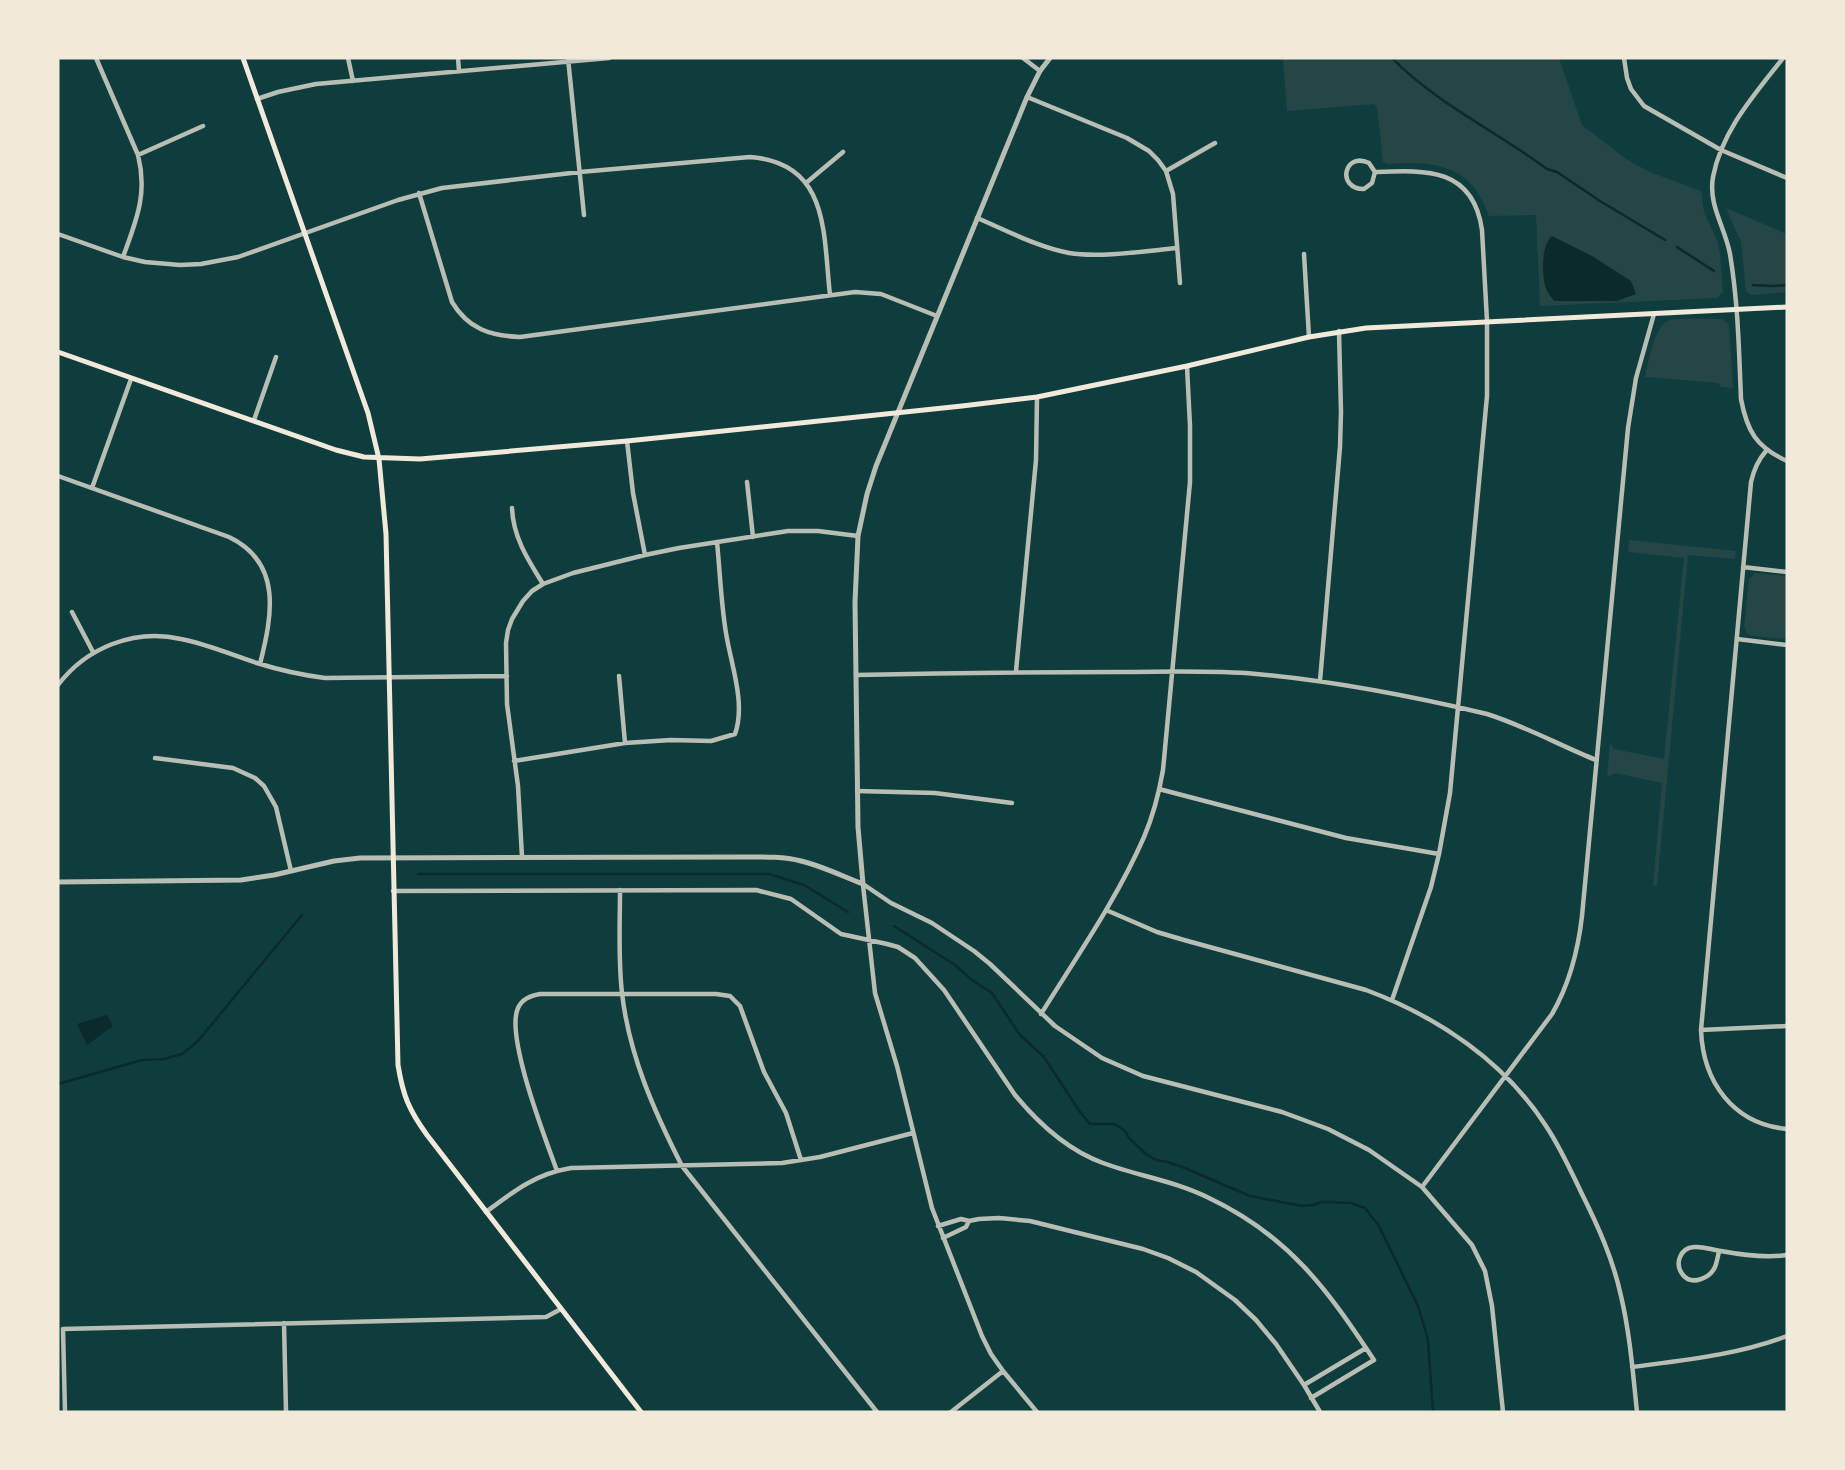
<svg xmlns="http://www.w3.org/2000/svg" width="1845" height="1470" viewBox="0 0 1845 1470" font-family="'Roboto Serif',serif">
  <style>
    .green { fill: #244646 }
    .water { fill: #0a2a2b }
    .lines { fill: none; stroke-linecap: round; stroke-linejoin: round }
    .stream { stroke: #0a2a2b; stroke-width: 2.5 }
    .minor { stroke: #b8beb3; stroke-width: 4.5 }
    .tertiary { stroke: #b8beb3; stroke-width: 5 }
    .secondary { stroke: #f1e9da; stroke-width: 5 }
  </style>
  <rect width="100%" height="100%" fill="#0f3d3e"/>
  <!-- green -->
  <path class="green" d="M1283,58H1559L1582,125L1626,159L1650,172L1701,191L1704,212L1717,240L1720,253L1723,292L1717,298L1540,306L1536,215L1489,216C1486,209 1484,202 1480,196C1460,162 1423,161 1388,164L1383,162L1377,107L1374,104L1287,111Z
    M1726,208L1787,234V292L1751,295L1746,291L1741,242Z
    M1722,319L1729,325L1733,388L1721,387L1718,383L1645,377C1648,364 1654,327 1667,321C1675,317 1710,319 1722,319Z
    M1629,540L1736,551L1735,559L1688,555L1657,886H1653L1662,783L1615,773L1607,777L1610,743L1614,749L1664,759L1684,558L1628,552Z
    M1755,573L1787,576V639L1751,636L1747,633L1744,626L1749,579Z"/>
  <!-- water -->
  <path class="water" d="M1552,236L1592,256L1631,281L1636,294L1617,301H1554C1551,297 1547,292 1545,286C1542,271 1541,246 1552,236Z
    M107,1015L113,1026L87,1045L77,1024Z"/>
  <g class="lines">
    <!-- stream -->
    <path class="stream" d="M1392,58C1437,104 1496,131 1547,169L1557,172L1600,201L1665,240
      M1677,247L1714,271
      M1753,285L1773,286L1787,285
      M418,874H769L804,885L848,912
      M894,926L955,965L972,980L992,993L1020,1035L1044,1057L1080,1112L1090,1124H1115L1125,1131L1129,1138L1147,1155L1156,1160L1168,1162L1185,1168L1250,1196L1302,1206L1313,1205L1321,1202L1351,1203L1365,1208L1379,1226L1418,1306L1428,1340L1433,1412
      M58,1084L142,1060L164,1059L182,1054L198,1041L302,915"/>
    <!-- minor -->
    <path class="minor" d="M96,58L138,155C148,194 136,221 123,257
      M348,58L353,81
      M458,58L459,71
      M568,58L584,215
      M1023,58L1040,71
      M1624,58L1627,78L1631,89L1644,106L1721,150L1787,178
      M1783,58C1755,94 1722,130 1713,177C1708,205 1725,227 1730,254C1738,302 1739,350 1741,399C1747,431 1756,447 1787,461
      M1027,97L1127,138L1149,151L1158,160L1166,171L1173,194L1180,283
      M257,99L278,92L316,84L609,58
      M138,155L203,126
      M1166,171L1215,143
      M1375,172L1369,163C1344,151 1336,189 1364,189L1372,183L1375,172C1425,170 1473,167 1482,230L1487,321V396L1450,793L1439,854L1431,887L1392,1000
      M806,183L843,152
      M419,193L452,302C468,329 491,336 520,337L855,292L881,294L937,316
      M977,218C1006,230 1037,247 1069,253C1099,258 1146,251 1177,248
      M58,234L123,257L145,262L180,265L201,264L238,257L398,200L442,188L580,172L750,157C830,163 823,234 830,295
      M1304,254L1309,337
      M254,420L276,357
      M627,441L633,493L645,555
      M1766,451C1758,460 1754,469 1751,482L1701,1030C1703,1082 1733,1124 1787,1129
      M58,476L229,537C283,563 272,616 260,664
      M747,482L753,537
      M92,488L131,379
      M512,508C513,537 528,560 543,584
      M1743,567L1787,572
      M72,612L93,652
      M1737,639L1787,645
      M1016,671L1036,460L1037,397
      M856,675C943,673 1030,672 1118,672C1164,672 1210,670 1256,674C1334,681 1411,696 1487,714C1525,726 1559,745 1596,760
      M619,676L625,743
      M1320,681L1340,447L1341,412L1339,331
      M58,685C86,648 134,628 181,639C207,644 232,655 257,663C279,670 302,675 325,678L507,676
      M155,758L233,768L255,778L264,786L276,807L291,871
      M514,761L625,743L671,740L711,741L735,734C746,703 731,665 726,633C721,603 720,572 717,542
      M1159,789L1346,838L1439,854
      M857,791L935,793L1012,803
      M522,857L518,786L507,704L506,643L508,630L512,619L523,601L532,591L543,584L573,573L645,555L679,548L788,531H818L858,536
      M863,884L891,903L932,923L974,951L990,964L1055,1026L1102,1058L1143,1076L1282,1112L1328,1129L1369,1150L1422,1187L1472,1245L1485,1271L1492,1306L1503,1412
      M863,885L875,993L897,1066L932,1208L982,1336L991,1354L1003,1371L1037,1412
      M620,890C620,924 618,959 622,993C629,1055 654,1111 682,1166L877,1412
      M393,891L756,890L791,899L841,934L887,944L898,947L915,958L944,990L1015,1095C1039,1124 1067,1150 1103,1163C1138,1176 1175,1181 1209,1198C1289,1236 1327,1289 1374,1360L1311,1398
      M1106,910L1157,932L1184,940L1366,990C1438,1017 1504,1061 1546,1126C1560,1147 1570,1169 1581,1192C1598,1226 1613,1259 1621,1296C1630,1334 1633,1374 1637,1412
      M1041,1014C1077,956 1117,899 1144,837C1153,816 1159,793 1163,770L1190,482V426L1187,366
      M1701,1030L1787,1026
      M557,1171C546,1140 505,1036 518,1008C522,999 530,996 540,994H716L730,996L740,1006L764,1072L786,1113L801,1160
      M1422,1187L1552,1014C1570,983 1578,951 1582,916L1628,428L1636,378L1654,314
      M486,1212C514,1191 535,1174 571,1168L782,1163L820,1157L913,1133
      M938,1226L961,1219L969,1221L979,1219L999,1218L1030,1221L1143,1249L1168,1258L1196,1272L1235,1300L1256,1320L1276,1344L1304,1385L1320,1412
      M943,1238L966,1227L969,1221
      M1719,1251C1718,1256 1717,1262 1715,1267C1710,1278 1692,1286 1683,1275C1674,1264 1680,1248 1694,1247C1703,1246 1712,1250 1721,1251C1742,1255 1766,1258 1787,1255
      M284,1323L286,1412
      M1632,1367C1685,1360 1737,1355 1787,1336
      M1304,1385L1366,1348
      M65,1412L63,1329L546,1317L561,1309
      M951,1412L1003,1371"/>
    <!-- tertiary -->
    <path class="tertiary" d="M58,882L241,880L274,875L334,861L360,858L740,857C760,857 781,856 801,861C822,866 842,876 863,884L858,827L855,602L858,536L867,494L876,466L1027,97L1040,71L1050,58"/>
    <!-- secondary -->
    <path class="secondary" d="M243,58L368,413L379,459L386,534L398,1065C403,1096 409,1110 427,1135L641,1412
      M58,352L336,450L364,457L420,459L627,441L962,406L1037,397L1187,366L1309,337L1366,328L1787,307"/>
  </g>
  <!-- border -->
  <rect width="1845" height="1470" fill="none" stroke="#f1e9da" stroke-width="119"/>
</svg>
